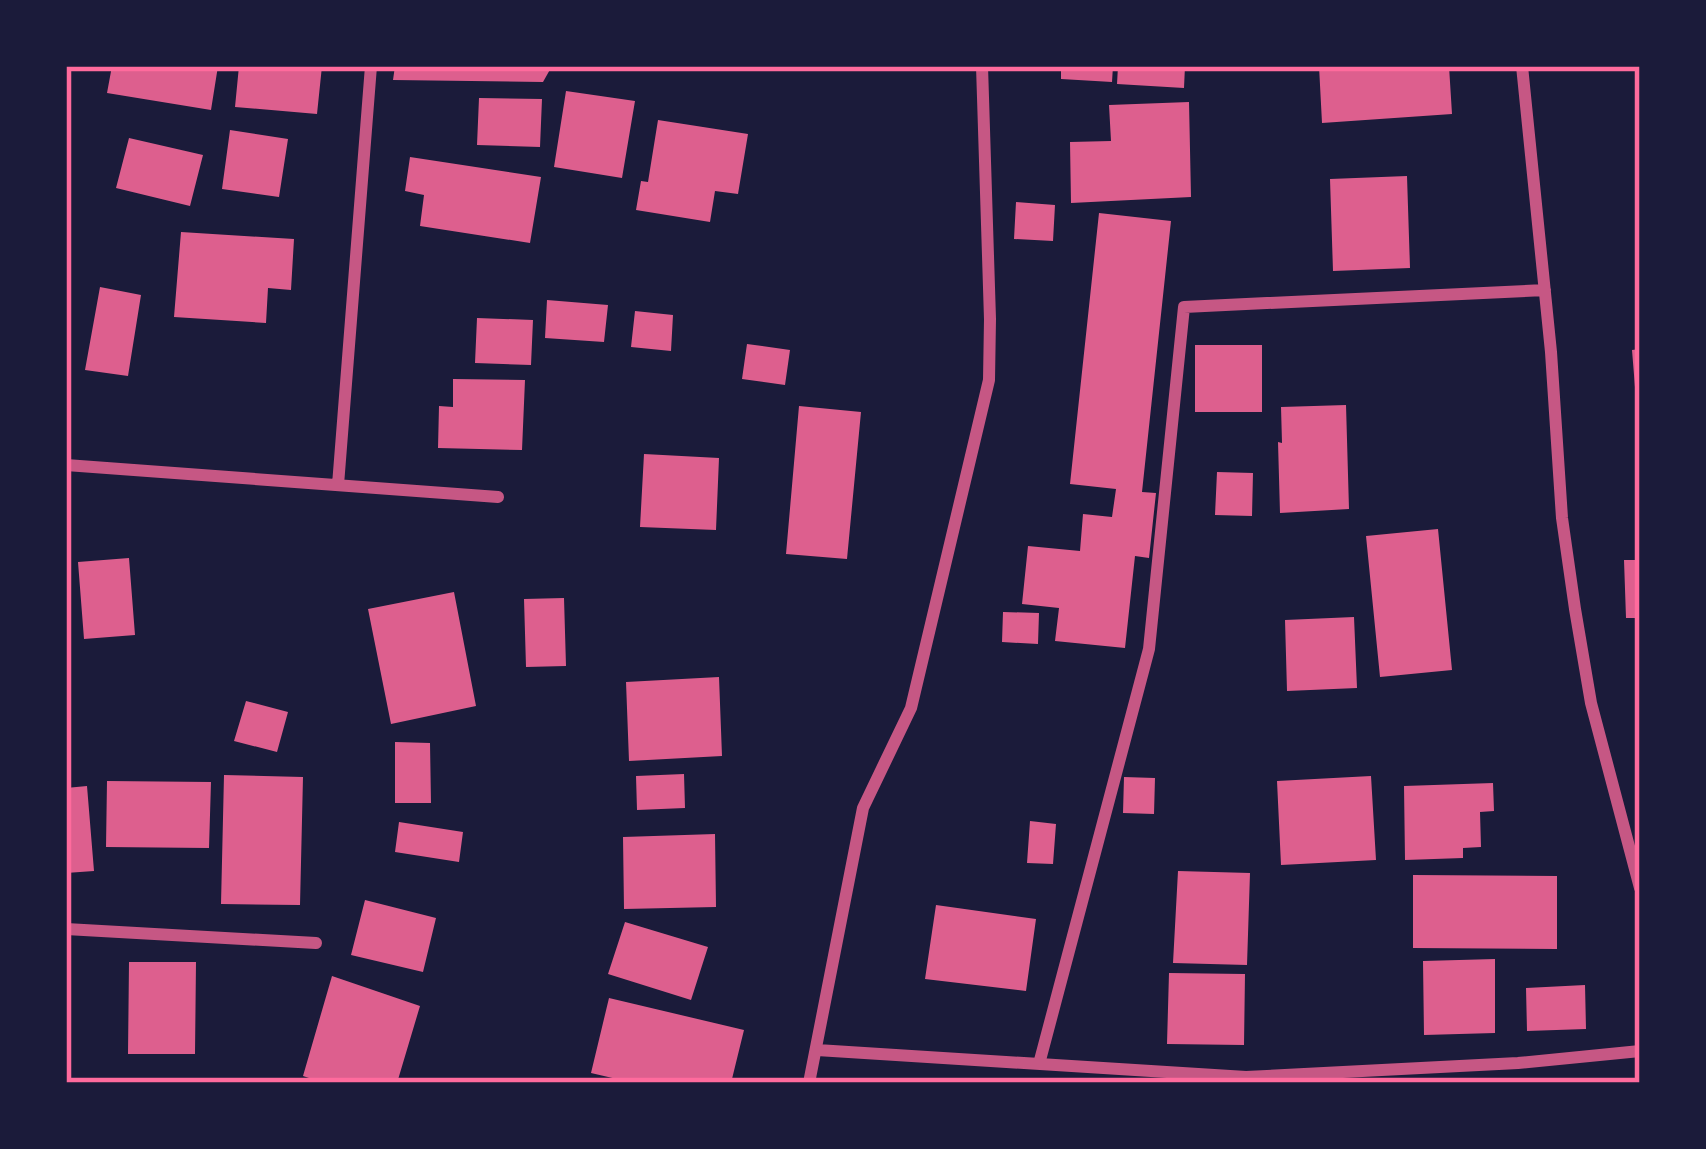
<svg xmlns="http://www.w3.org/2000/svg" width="1706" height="1149" viewBox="0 0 1706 1149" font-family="Arial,sans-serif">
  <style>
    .building { fill: #dd5f8e }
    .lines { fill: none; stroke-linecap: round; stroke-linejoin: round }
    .minor { stroke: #c65784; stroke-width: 12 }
    .neatline { fill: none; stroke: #ff6b9d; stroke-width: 4.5 }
  </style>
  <rect width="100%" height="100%" fill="#1b1b3a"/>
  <!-- building -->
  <path class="building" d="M112,66H218L211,110L107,93Z
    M239,66H322L317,114L235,107Z
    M395,66H552L543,82L393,80Z
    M1061,66H1113L1112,82L1061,79Z
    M1118,66H1185L1184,88L1117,84Z
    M1319,66H1449L1452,114L1322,123Z
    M566,91L635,101L622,178L554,167Z
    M479,98L542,99L540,147L477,145Z
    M1189,102L1191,197L1071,203L1070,142L1111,141L1109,105Z
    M658,120L748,134L738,194L715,191L710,222L636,210L641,181L648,182Z
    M230,130L288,139L279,197L222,189Z
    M129,138L203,155L190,206L116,188Z
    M410,157L541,177L530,243L420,226L424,195L405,191Z
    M1407,176L1410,268L1333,271L1330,179Z
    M1016,202L1055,205L1053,241L1014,239Z
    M1099,213L1171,221L1142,492L1156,493L1149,558L1135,556L1125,648L1055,641L1059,608L1022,604L1028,546L1080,551L1083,514L1112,517L1116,489L1070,484Z
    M181,232L294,239L291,290L268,288L266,323L174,317Z
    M100,287L141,295L128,376L85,370Z
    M547,300L608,305L604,342L545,338Z
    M635,311L673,315L671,351L631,347Z
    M477,318L533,320L531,365L475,363Z
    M747,344L790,350L785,385L742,379Z
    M1195,345H1262V412H1195Z
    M1640,349V412H1637L1632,350Z
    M453,379L525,380L522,450L438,448L439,406L453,407Z
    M1346,405L1349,509L1280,513L1278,442L1282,443L1281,407Z
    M799,406L861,412L847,559L786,554Z
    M644,454L719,458L716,530L640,527Z
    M1217,472L1253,473L1252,516L1215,515Z
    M1438,529L1452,670L1380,677L1366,536Z
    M129,558L135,635L84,639L78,562Z
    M1624,560H1640V618H1626Z
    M454,592L476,706L391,724L368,609Z
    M564,598L566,666L526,667L524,599Z
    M1003,612L1039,613L1038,644L1002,642Z
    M1354,617L1357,688L1287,691L1285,620Z
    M719,677L722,756L629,761L626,682Z
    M246,701L288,712L277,752L234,741Z
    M395,742L430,743L431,803H395Z
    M684,774L685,808L637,810L636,776Z
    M224,775L303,777L300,905L221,904Z
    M1371,776L1376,860L1281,865L1277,781Z
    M1124,777L1155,778L1154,814L1123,813Z
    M107,781L211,782L209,848L106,847Z
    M1493,783L1494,811L1480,812L1481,847L1463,848V858L1405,860L1404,786Z
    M87,786L94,871L66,873V788Z
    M1030,821L1056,824L1053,864L1027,863Z
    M399,822L463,832L459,862L395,852Z
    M715,834L716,907L624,909L623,837Z
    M1178,871L1250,873L1247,965L1173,963Z
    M1413,875L1557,876V949L1413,948Z
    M365,900L436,918L423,972L351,955Z
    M936,905L1036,919L1026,991L925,979Z
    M625,922L708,947L691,1000L608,974Z
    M1495,959V1033L1424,1035L1423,961Z
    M129,962H196L195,1054H128Z
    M1169,973L1245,974L1244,1045L1167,1044Z
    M332,976L420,1006L397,1083H324L303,1076Z
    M1585,985L1586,1029L1527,1031L1526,988Z
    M609,998L744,1030L731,1083H634L591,1073Z"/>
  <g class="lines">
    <!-- minor -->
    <path class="minor" d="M1522,66L1551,352L1562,518L1575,609L1591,703L1640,888
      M66,465L498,497
      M338,485L371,66
      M66,929L316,943
      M817,1050L1246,1077L1518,1063L1640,1051
      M1039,1064L1149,649L1184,307L1545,290
      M809,1083L863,808L911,708L989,380L990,319L982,66"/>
  </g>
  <!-- border -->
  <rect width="1706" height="1149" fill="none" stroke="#1b1b3a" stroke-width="138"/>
  <rect x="69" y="69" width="1568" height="1011" class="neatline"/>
</svg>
